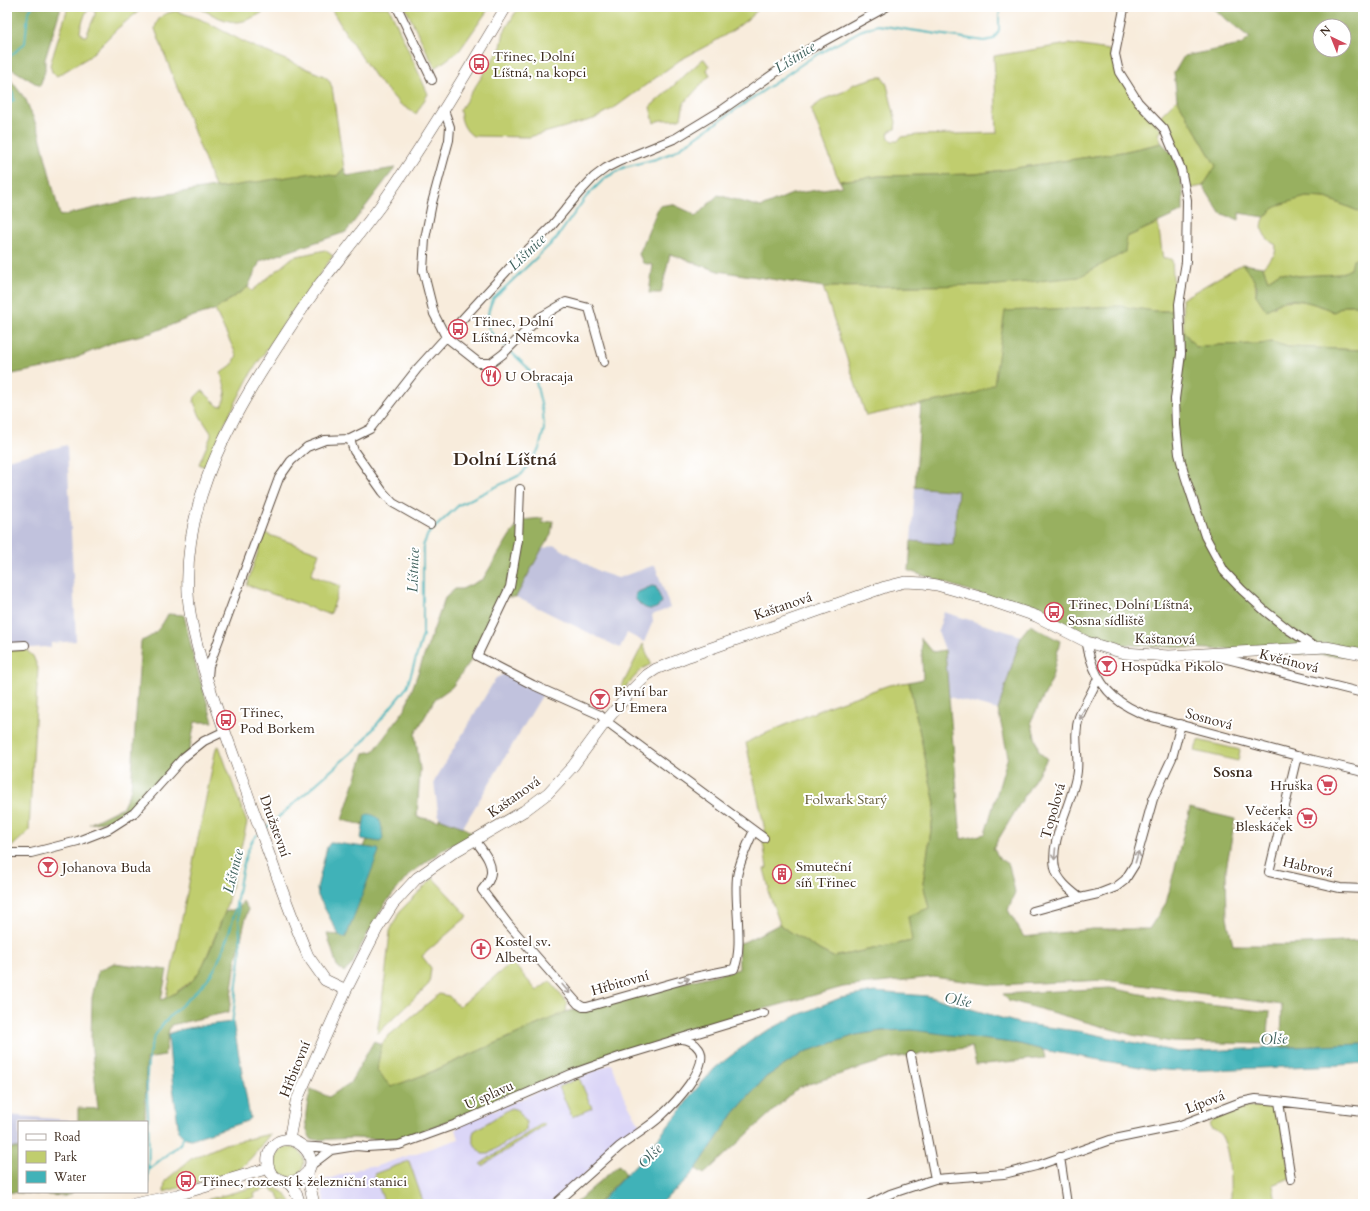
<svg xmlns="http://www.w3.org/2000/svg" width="1370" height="1211" viewBox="0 0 1370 1211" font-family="Cardo,serif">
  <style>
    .built { fill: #dbd6f7 }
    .industrial { fill: #c1c2dd }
    .green { fill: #c0cd6e; stroke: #7e7c46; fill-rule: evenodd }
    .forest { fill: #98b061; stroke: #6a6d40; fill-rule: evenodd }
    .water { fill: #41b2b8; stroke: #3e6e6b }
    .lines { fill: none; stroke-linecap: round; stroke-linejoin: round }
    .stream { stroke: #41b2b8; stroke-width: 2 }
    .street-casing { stroke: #57473a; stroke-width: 10 }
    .secondary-casing { stroke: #57473a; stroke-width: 12 }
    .street { stroke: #fff; stroke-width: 8 }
    .secondary { stroke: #fff; stroke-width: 11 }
    .oneway { stroke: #a79f9a }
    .labels { text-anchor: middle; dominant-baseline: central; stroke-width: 4; stroke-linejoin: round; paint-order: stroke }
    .poi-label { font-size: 14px; fill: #3b2a1e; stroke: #fff; text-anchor: start }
    .street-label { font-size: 14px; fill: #3b2a1e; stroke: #fff }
    .park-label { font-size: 14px; fill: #635b36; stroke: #fff }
    .water-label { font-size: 15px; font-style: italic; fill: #3d605c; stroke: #fff }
    .neighbourhood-label { font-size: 15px; font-weight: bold; fill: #3b2a1e; stroke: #fff }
    .district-label { font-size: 18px; font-weight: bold; fill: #3b2a1e; stroke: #fff }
  </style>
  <rect width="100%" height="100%" fill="#fff"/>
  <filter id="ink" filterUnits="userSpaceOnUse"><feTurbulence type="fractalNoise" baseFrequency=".025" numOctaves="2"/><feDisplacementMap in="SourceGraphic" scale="8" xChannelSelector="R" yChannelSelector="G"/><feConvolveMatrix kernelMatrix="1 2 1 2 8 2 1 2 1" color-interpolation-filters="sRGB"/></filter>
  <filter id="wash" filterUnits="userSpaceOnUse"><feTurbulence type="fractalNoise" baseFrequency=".012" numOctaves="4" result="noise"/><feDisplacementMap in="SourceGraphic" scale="16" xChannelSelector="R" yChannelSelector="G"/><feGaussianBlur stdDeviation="0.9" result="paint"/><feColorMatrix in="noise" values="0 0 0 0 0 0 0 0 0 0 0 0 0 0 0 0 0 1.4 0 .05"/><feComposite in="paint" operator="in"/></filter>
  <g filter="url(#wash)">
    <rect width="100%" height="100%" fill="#f8ecdc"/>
    <!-- built -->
    <path class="built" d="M612,1064L623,1095L640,1125L551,1204H325L319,1182L368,1166L374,1167L459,1139L456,1129L468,1121L540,1091Z"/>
    <!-- industrial -->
    <path class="industrial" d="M67,445L76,641L51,643V648L44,647L7,650V460Z
      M915,487L958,491L953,545L911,541Z
      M554,545L600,572L618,578L655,565L670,608L652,615L653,621L644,642L627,633L620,648L516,597L542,549Z
      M944,612L1021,636L998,710L949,697L945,650L938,631Z
      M504,674L543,694L463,827L439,818L434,782L496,678Z
      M7,1115L69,1120V1122H19V1148H7Z"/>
    <!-- green -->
    <path class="green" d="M68,7H144L118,28L89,57L57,76L52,72L50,65ZM91,9L95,11V15L86,36H83L80,32L81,26L86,12Z
      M197,7H273C263,12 246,23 235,22C222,21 208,12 197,7Z
      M330,7H389L428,94L416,114L400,104L375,77L345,32Z
      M405,7H490L459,51L435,68Z
      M521,7H626L621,10L624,14L629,12L630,9L627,7H761L749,18L735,29L712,43L680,60L617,106L594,119L529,137L473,136C464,130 461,121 460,110L501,47L504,32L515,13Z
      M176,11L200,19L250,45L324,76L329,80L332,87L344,168L337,176L220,188L215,187L155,29C157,16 165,13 176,11Z
      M1069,44L1109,50L1123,82L1162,131L1158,133L1162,143L1122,152L976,174L879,176L839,181L811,109L824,99L843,92L854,84L877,77H883L887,85L896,122L895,129L890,131L888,134L889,138L892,141H898L901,137L918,135L997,133L994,56Z
      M703,59H704L709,66L707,70L710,75L684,103L681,118C674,122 662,117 654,123L650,107Z
      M1177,99L1216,166L1203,186L1187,189C1182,162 1180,139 1158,118Z
      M1306,197L1326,198L1363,213V259L1357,257L1351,269L1342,274L1298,276L1280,272L1268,280L1263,267L1275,254L1276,245C1259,236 1257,220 1274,208C1283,202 1295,200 1306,197Z
      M1158,223L1163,259H1172L1175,311H1155L972,395L921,404L866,416L823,287L998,285L1127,237Z
      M325,250L333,256L285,322L251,373L224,425L205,467L199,464L211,436V433L200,416L194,402L195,397L201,391H203L218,406L223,405L226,391L221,373L233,364L234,359L237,356L215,310L248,287L252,291L293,257Z
      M1242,264C1251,274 1257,280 1256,295L1274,307C1277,305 1281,301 1285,301C1301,298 1320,305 1334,312L1346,305H1363V350L1288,347L1272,342L1261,344L1216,345L1196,347L1184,332L1182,299Z
      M264,533L319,553L311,575L340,586L331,613L328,614L247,585Z
      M643,644L651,664L642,669L617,696Z
      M25,649L33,656L38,668L30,812L29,831L7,851V650Z
      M909,682L935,804L923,883L929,908L912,941L833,957L821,951L781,926L780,924L768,891L769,888L764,869L767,868L763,842L766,835L746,743L753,739L829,706L889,685Z
      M1198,740L1240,750L1238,761L1195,751Z
      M219,746L247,823L225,912L202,968L193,980L168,998H166L216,748Z
      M433,878L468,916L422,956L431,968L429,984L377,1034L385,979L390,931L400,911Z
      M512,962L537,991L550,981L567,1003L566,1012L429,1073L391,1087L377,1071L381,1045L387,1037L439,994L449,996L459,1007Z
      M579,1078L592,1108L572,1117L559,1087Z
      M1279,1103L1290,1178L1273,1185L1276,1201L1274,1204H1230C1230,1186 1233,1133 1211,1128L1209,1124L1216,1119L1247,1106L1260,1107Z
      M511,1108L518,1110L526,1122V1130L488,1154H482C476,1148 470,1140 474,1131Z
      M543,1123L545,1125L482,1166L480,1164Z
      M270,1134L252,1157L239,1170L164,1192L165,1181L191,1159L225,1144Z
      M274 1162a15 15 0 1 1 30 0a15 15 0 1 1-30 0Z
      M409,1161L424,1204H385L374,1174Z
      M262,1185C276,1187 286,1191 292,1204H288L286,1200L281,1202L278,1193L268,1188L254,1193L255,1198L218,1204H191Z"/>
    <!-- forest -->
    <path class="forest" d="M7,7H61L45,59V71L40,86L7,66Z
      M1211,7H1363V213L1326,198L1306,197L1282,204L1273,209L1265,217L1239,213V220L1220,213L1203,186L1216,166L1177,99L1174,73L1184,56L1241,45L1250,38ZM1320,26H1344V50H1320Z
      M7,75L26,100L39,132L60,216L134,199L215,187L220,188L312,173L337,176L344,168L347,176L395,168L346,232L260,261L248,287L215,310L194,316L151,333L116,341L59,365L7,375Z
      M1162,143L1174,156L1183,190V211L1127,237L1125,252L1079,277L998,285L823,287L718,271L670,254L661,293H649L653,265L643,263L639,254L659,206L672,204L692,213L695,217L718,195L761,207L792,194L842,186L840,181L879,176L976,174L1122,152Z
      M1357,257L1363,259V305H1346L1334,312C1322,306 1295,296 1282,301C1277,304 1271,308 1266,310L1256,295L1257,286L1251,275L1242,264L1263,267L1268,280L1280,272L1298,276L1340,274L1351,269L1353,260Z
      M1119,306L1155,311H1175L1178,328L1184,332L1196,347L1216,345L1261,344L1272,342L1288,347L1363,350V657L1114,644L1037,613L909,571L911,541L953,545L958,491L915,487L921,404L972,395L994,384L1005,311Z
      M543,518L542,523L553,521L551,535L542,549L516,597H504L474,656L452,687L435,699L415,734L420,769L417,817L439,821V818L463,827L473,834L471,837L445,848L409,875L384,905L358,951L352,965L344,972L337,966L327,934L339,935L343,938L346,937L377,849L364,847L367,840L380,841L366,816L364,825L342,820L364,753L374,751L405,709L445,598L455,589H462L483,579L510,535L522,520Z
      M168,614L184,615L194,659L213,722H195L189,752L140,798L113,820L89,824L123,807L131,789L141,641C154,637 162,626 168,614Z
      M1030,625L1060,641L1051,682L1031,721L1039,752L1047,759L993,848L1000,859L1009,865L1015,892L1008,910L1024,937L1093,929H1149L1166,903L1190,808L1235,819L1226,870L1227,918L1233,945H1286L1363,941V1044L1330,1046L1281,1047L1282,1005L1106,980L994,985L933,977L843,987L761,1010L572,1070L435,1126L398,1140L354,1138L312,1140C301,1126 307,1105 311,1089L329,1097L350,1083L374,1041L381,1045L377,1071L391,1087L429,1073L566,1012L739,969L738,943L744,942L780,924L781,926L821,951L833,957L912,941L908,916L929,908L923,883L935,804L909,682L923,679L921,638L933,652L945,650L961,839L985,834L1008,756L998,710L1021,636Z
      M243,901L248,909L236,960L229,1012L171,1025L169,1030L164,1056L146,1059L145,1122H78V1108L98,1109L91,1040L92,998L98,971L114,963L167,970L161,1000C171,996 186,988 194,979C208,961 216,933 225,912L239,908Z
      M1110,988L1182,1002L1270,1012L1267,1044L1172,1042L1132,1035L1008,1000L1003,994Z
      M917,1030L1020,1044L1043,1050L1045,1058L976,1065L972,1047L892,1058L799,1087L704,1174L696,1169L734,1113L766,1077L805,1052L856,1035L881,1031Z
      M7,1148H19V1192H73L65,1196L7,1192Z
      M619,1165L626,1174L597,1204H574Z"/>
    <!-- water -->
    <path class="water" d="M652,586L656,587L662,602C654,615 641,608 635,598L636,593Z
      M368,814C383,816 381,826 383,838L380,842L361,839L365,816Z
      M330,843H336L378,849L379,851L346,937L343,938L339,935L318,896L317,888L327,847Z
      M874,992L928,996L1018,1023L1084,1032L1178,1052L1363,1044V1063L1341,1065L1181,1071L1151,1069L1043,1050L1020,1044L912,1030L881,1031L856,1035L805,1052L766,1077L734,1113L696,1169L683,1184L659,1204H598L641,1159L681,1110L690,1096L715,1068L757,1036L798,1015L840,998Z
      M233,1022L250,1118L247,1121L191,1139C185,1138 183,1137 179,1132L172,1079L168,1035C174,1028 222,1023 233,1022Z"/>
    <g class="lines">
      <!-- stream -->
      <path class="stream" d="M7,59L25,43L28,13L32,7
        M7,85L13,94L14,100L7,104
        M507,348C502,344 497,340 493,335C484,325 488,310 493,299L556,239L586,197L605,178L625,167L656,159L674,152L808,60L860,31L877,25L984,41L994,39L999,30V15L1002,7
        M264,830L361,744L407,687L423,635V546L428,534L459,505L522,474L539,449L544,429L543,413L536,382L527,367L510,351
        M232,1025L241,951L238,904
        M149,1169L180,1144L184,1136
        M147,1191C149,1165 149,1139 148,1112C147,1090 145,1068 151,1046C160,1014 203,995 217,964C223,950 229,934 233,919C239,897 241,850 257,835"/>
    </g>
  </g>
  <g filter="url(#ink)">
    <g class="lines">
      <defs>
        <path id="street" d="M397,7L432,80
          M1122,7L1124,9L1115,54L1119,72L1138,102L1164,129L1181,169L1187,200L1186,262L1179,304L1181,354L1175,399L1176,425L1179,454L1185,476L1205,536L1224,571L1242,590L1265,611L1289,630L1316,648
          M444,110L450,127L449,140L432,203L425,239L423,270L434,314L446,337L515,262L550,228L579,193L594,177L606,168L620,161L676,138L722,110L806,51L886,7
          M350,439L354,451L383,492L393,503L430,524
          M520,489L518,540L510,587L477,656L533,685L600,715L610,724L764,838
          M1087,642C1087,650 1090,658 1093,666C1104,693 1121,706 1148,716L1297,756L1363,772
          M7,646L25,645
          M1215,656L1363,693
          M208,677L209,666L279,478L291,461L307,447L325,440L350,439L370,429L417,369L446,337L479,363H491L503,354L539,318L566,302L589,308L604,362
          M1098,678C1093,691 1084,704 1079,717C1073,737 1079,752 1077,771C1074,801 1049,838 1055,868C1058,881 1070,890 1080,898L1098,894L1116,887L1125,880L1135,864L1153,799L1172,758L1181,724
          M1297,756L1269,872L1340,888L1363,889
          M475,840C482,850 495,864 490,877C489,882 485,886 482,890L508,924L578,1004L583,1007H587L690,978L734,969C744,947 734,902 737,877C738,867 749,840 754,831
          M7,853H31L78,841L109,829L134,813L184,757L204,741L225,731
          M1033,911L1080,898
          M911,1056L935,1179
          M1279,1102L1291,1179
          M303,1146C311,1148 327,1146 331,1150
          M1060,1157L1067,1204
          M310,1166L331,1150L356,1146L367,1147L399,1145L454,1125L571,1074L622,1056L764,1013
          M555,1204C577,1185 598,1166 619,1147C633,1136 648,1128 661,1116C673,1105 711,1066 699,1049C694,1042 689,1039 681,1039
          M870,1204L890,1194L935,1179L1004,1174L1036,1166L1110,1140L1178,1126L1241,1102L1256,1099L1268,1100L1363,1111"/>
        <path id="secondary" d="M346,990L325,980L308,956C283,897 263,836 241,776C227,738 213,700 201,660C195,638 189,616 188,593C184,512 219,440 260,374C279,344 298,314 319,285C340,258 361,232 381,205C426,141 466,74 506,7
          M289,1140L296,1102L346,990L377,929L393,904L417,878L454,852L524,811L548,793L573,766L606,721L631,691L647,675L656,669L689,656L885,587L905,582L924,583L937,585L983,598L1036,616L1087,642L1124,653L1169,656L1326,647L1363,654
          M307,1174L314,1204
          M288,1183C341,1169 287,1117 270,1151C267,1156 267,1162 269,1169C272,1178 280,1179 288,1183C294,1187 298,1197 300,1204
          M134,1204L177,1195L269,1168"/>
      </defs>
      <!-- street casing -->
      <use href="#street" class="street-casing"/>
      <!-- secondary casing -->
      <use href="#secondary" class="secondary-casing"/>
      <!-- street -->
      <use href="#street" class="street"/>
      <!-- secondary -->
      <use href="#secondary" class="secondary"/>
    </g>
    <!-- one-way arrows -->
    <defs><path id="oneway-shaft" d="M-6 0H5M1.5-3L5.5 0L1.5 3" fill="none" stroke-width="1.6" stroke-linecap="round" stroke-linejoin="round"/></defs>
    <g class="oneway">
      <use href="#oneway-shaft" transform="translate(1082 714) rotate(113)"/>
      <use href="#oneway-shaft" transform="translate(1055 854) rotate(95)"/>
      <use href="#oneway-shaft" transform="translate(1137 857) rotate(-73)"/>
      <use href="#oneway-shaft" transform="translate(684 980) rotate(-16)"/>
      <use href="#oneway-shaft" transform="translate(566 989) rotate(50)"/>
    </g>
  </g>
  <!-- icons -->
  <defs>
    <symbol id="bus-ring" viewBox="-11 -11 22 22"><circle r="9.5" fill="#fff" stroke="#d1495b" stroke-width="1.5"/><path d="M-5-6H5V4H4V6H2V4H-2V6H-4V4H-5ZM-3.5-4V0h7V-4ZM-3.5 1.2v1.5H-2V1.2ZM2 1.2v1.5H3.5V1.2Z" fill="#d1495b"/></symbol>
    <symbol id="restaurant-ring" viewBox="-11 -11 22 22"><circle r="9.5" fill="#fff" stroke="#d1495b" stroke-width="1.5"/><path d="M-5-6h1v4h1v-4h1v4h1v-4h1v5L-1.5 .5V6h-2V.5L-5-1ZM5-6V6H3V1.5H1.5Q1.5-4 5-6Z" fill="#d1495b"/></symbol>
    <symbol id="bar-ring" viewBox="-11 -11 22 22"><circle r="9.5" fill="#fff" stroke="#d1495b" stroke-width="1.5"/><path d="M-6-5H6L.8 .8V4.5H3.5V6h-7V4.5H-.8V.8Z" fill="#d1495b"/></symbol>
    <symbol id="supermarket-ring" viewBox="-11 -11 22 22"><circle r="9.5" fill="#fff" stroke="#d1495b" stroke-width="1.5"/><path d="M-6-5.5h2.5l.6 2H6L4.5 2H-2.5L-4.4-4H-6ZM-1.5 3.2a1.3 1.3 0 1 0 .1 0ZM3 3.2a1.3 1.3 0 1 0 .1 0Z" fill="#d1495b"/></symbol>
    <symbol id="building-ring" viewBox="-11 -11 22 22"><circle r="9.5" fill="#fff" stroke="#d1495b" stroke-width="1.5"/><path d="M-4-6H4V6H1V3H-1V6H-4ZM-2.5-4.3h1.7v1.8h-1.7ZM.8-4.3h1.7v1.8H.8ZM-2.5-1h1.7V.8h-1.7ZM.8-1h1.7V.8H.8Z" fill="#d1495b"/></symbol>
    <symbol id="church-ring" viewBox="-11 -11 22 22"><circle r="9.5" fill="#fff" stroke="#d1495b" stroke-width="1.5"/><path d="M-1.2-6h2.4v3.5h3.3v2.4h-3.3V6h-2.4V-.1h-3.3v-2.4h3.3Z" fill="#d1495b"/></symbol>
  </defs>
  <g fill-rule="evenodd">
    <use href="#bus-ring" x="468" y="53" width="22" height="22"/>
    <use href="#bus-ring" x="447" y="318" width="22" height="22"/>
    <use href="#restaurant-ring" x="480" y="365" width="22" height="22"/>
    <use href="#bus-ring" x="1043" y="601" width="22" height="22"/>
    <use href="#bar-ring" x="1096" y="655" width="22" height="22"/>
    <use href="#bar-ring" x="589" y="688" width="22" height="22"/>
    <use href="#bus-ring" x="215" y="709" width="22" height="22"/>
    <use href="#supermarket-ring" x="1316" y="774" width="22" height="22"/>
    <use href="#supermarket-ring" x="1296" y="807" width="22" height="22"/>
    <use href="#bar-ring" x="37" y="856" width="22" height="22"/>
    <use href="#building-ring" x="771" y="863" width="22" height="22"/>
    <use href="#church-ring" x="470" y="938" width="22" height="22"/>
    <use href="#bus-ring" x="175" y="1170" width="22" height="22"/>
  </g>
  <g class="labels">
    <!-- poi labels -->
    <g class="poi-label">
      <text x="493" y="56">Třinec, Dolní<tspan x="493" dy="16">Líštná, na kopci</tspan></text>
      <text x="472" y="321">Třinec, Dolní<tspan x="472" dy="16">Líštná, Němcovka</tspan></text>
      <text x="505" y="376">U Obracaja</text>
      <text x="1068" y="604">Třinec, Dolní Líštná,<tspan x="1068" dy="16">Sosna sídliště</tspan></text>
      <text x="1121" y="666">Hospůdka Pikolo</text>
      <text x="614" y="691">Pivní bar<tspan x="614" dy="16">U Emera</tspan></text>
      <text x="240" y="712">Třinec,<tspan x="240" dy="16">Pod Borkem</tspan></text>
      <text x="1313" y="785" text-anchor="end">Hruška</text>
      <text x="1293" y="810" text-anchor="end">Večerka<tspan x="1293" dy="16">Bleskáček</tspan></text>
      <text x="796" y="866">Smuteční<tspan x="796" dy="16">síň Třinec</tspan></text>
      <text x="62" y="867">Johanova Buda</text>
      <text x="495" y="941">Kostel sv.<tspan x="495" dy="16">Alberta</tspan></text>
      <text x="200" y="1181">Třinec, rozcestí k železniční stanici</text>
    </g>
    <!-- street labels -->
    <g class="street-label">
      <text transform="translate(783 606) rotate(-19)">Kaštanová</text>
      <text transform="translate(1165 639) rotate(1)">Kaštanová</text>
      <text transform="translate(1289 661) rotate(14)">Květinová</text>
      <text transform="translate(1209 719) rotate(15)">Sosnová</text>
      <text transform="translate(514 797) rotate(-35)">Kaštanová</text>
      <text transform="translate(1053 811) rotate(-74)">Topolová</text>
      <text transform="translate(275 826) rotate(70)">Družstevní</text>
      <text transform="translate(1308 867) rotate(13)">Habrová</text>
      <text transform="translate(620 983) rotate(-16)">Hřbitovní</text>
      <text transform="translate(295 1069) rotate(-68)">Hřbitovní</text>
      <text transform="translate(489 1095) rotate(-24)">U splavu</text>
      <text transform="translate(1205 1102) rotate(-21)">Lípová</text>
    </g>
    <!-- park labels -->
    <g class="park-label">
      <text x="846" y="799">Folwark Starý</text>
    </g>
    <!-- water labels -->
    <g class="water-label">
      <text transform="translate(795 57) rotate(-33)">Líštnice</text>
      <text transform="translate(527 252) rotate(-44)">Líštnice</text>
      <text transform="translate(413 570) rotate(-88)">Líštnice</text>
      <text transform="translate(233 871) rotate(-76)">Líštnice</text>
      <text transform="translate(958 1000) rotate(11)">Olše</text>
      <text transform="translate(1274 1039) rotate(-3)">Olše</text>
      <text transform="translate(650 1156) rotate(-47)">Olše</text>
    </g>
    <!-- neighbourhood labels -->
    <g class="neighbourhood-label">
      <text x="1233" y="772">Sosna</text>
    </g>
    <!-- district labels -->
    <g class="district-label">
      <text x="505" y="459">Dolní Líštná</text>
    </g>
  </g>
  <!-- margin -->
  <rect width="1370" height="1211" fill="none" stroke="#fff" stroke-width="24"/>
  <!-- legend -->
  <rect x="18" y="1121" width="130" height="72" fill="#ffffff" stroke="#b1aaa5"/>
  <rect x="26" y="1134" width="20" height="6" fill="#ffffff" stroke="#b1aaa5"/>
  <text x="54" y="1141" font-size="12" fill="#3b2a1e">Road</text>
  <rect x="26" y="1151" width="20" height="12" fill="#c0cd6e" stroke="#b1aaa5"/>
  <text x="54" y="1161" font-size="12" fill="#3b2a1e">Park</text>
  <rect x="26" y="1171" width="20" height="12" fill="#41b2b8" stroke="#b1aaa5"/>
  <text x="54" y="1181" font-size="12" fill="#3b2a1e">Water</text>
  <!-- north arrow -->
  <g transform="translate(1332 38) rotate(317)"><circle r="19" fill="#ffffff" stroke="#b1aaa5"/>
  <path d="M0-3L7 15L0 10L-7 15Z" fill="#d1495b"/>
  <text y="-6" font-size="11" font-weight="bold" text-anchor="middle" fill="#3b2a1e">N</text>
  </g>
</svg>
